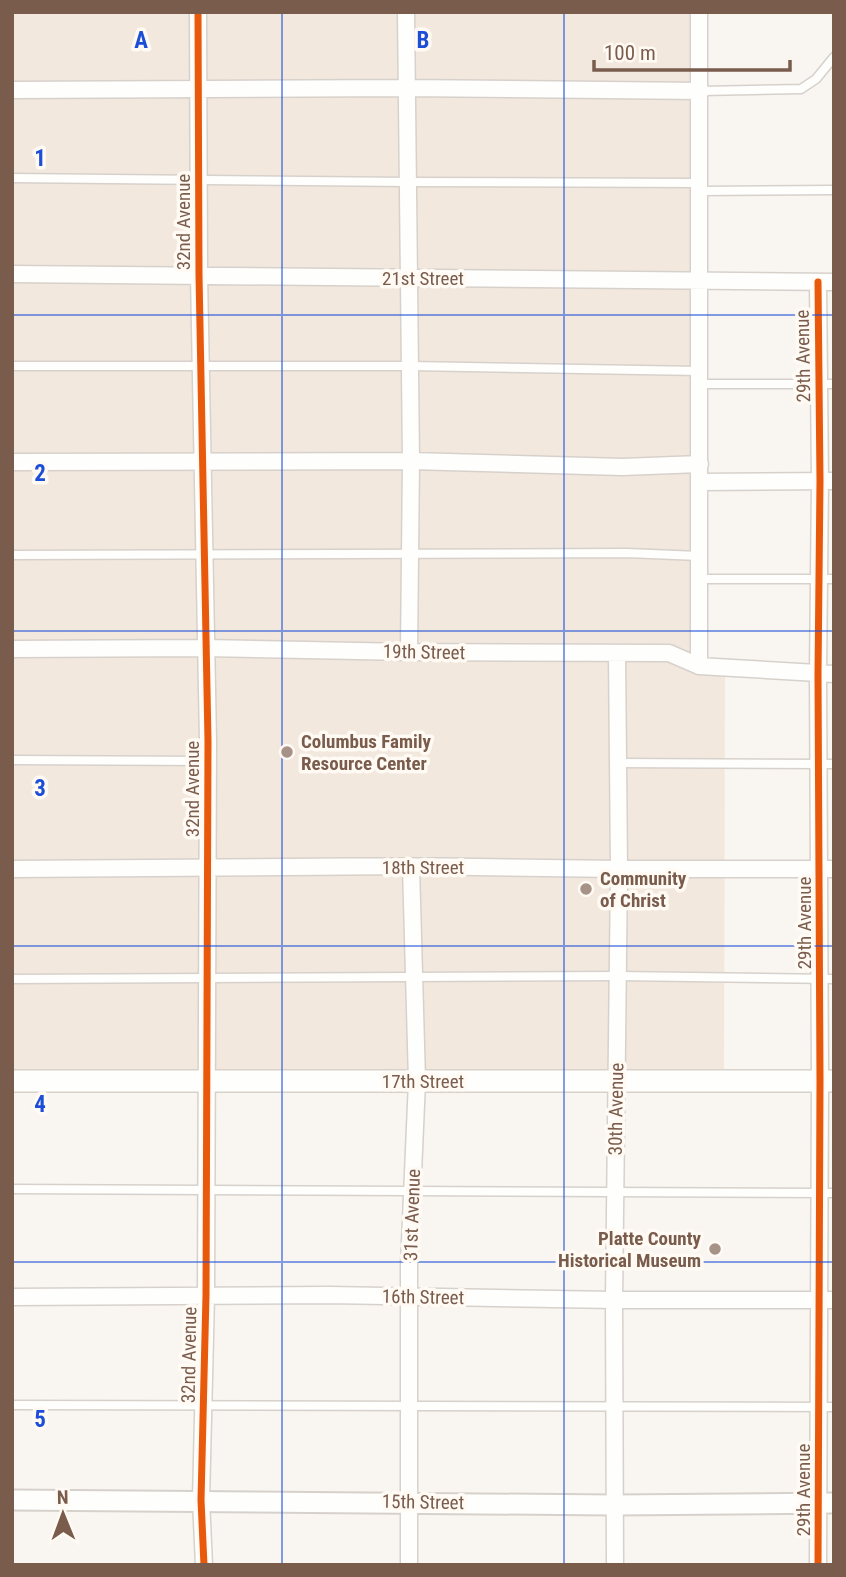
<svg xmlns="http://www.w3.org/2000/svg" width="846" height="1577" viewBox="0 0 846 1577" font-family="'Roboto Condensed',sans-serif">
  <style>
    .residential { fill: #f2e8de }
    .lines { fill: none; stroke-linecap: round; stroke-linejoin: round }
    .service-casing { stroke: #d7d1cb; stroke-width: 11 }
    .minor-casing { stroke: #d7d1cb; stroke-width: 19 }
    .tertiary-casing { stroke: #d7d1cb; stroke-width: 23 }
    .secondary-casing { stroke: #d9d2cb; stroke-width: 24 }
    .service { stroke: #fefefd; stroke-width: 8 }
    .minor { stroke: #fefefd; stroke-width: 16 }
    .tertiary { stroke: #fefefd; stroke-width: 19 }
    .secondary { stroke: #fefefd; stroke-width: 21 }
    .cycleway-casing { stroke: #fffaf3; stroke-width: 11 }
    .cycleway { stroke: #e8590c; stroke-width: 7 }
    .grid { fill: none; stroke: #1d4ed8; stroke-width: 2; stroke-opacity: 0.55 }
    .poi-dot { fill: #a69286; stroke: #fffaf3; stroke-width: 2.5 }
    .labels { text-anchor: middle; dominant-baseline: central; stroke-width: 7; stroke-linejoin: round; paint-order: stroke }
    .street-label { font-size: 19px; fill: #7a5c4d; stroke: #fffaf3 }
    .poi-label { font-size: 19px; font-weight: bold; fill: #7a5c4d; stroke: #fffaf3; text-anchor: start }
    .grid-label { font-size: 23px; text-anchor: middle; font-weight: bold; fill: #1d4ed8; stroke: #fffaf3; stroke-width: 7; stroke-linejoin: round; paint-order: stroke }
  </style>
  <rect width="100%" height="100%" fill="#f9f5f0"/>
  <!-- residential -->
  <path class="residential" d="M12,12H699V666L725,668L724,1081H12Z"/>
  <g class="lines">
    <defs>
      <path id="service" d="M701,91L801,89L816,79L834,57
        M12,178L407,182L699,183
        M701,191L834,190
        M12,366H410L699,371
        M700,384H834
        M12,555L627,553L699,556
        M699,579H834
        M12,760L208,761
        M619,763L834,764
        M12,979L618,976L834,979
        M12,1189L834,1193
        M12,1405L834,1407"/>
      <path id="minor" d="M198,12L199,275L208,741L206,1295L201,1500L204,1565
        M406,12L411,461L409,652
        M12,90L406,88L701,91
        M12,274L834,282
        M818,282L820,481L818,674L820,1081L818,1565
        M12,462L411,461L622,467L700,464
        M700,482L834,481
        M12,649L205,648L409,652L669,653L699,666L834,674
        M699,666V12
        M12,869L411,866L619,869H834
        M12,1297L329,1295L614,1300H834
        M409,1565V1265L417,1081L411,866
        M615,1565L614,1300L619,869L617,654"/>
      <path id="tertiary" d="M12,1500L614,1505L834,1503"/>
      <path id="secondary" d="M12,1081H834"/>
    </defs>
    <!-- service casing -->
    <use href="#service" class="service-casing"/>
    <!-- minor casing -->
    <use href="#minor" class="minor-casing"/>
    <!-- tertiary casing -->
    <use href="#tertiary" class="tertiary-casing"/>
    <!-- secondary casing -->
    <use href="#secondary" class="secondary-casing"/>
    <!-- service -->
    <use href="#service" class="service"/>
    <!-- minor -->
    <use href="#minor" class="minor"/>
    <!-- tertiary -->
    <use href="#tertiary" class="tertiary"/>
    <!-- secondary -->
    <use href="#secondary" class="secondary"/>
    <defs>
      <path id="cycleway" d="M198,12L199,275L208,741L206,1295L201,1500L204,1565
        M818,282L820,481L818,674L820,1081L818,1565"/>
    </defs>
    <!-- cycleway casing -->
    <use href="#cycleway" class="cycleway-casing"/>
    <!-- cycleway -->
    <use href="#cycleway" class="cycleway"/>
  </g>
  <!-- grid -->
  <path class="grid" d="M282,12V1565M564,12V1565M12,315H834M12,631H834M12,946H834M12,1262H834"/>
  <!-- markers -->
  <g class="poi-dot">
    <circle cx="287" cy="752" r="7"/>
    <circle cx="586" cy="889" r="7"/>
    <circle cx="715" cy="1249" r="7"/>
  </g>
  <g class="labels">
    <!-- street labels -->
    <g class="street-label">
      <text transform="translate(183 222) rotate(-90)">32nd Avenue</text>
      <text x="423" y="278">21st Street</text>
      <text transform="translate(803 356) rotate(-91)">29th Avenue</text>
      <text transform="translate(424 652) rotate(1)">19th Street</text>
      <text transform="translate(192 789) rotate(-90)">32nd Avenue</text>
      <text x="423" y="867">18th Street</text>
      <text transform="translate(804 923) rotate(-90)">29th Avenue</text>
      <text x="423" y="1081">17th Street</text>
      <text transform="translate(616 1109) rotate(-89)">30th Avenue</text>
      <text transform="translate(412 1215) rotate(-88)">31st Avenue</text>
      <text transform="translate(423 1297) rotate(1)">16th Street</text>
      <text transform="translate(189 1355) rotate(-89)">32nd Avenue</text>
      <text transform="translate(803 1490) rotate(-90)">29th Avenue</text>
      <text transform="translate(423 1502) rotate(1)">15th Street</text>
    </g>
    <!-- poi labels -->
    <g class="poi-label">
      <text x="301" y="741">Columbus Family<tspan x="301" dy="22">Resource Center</tspan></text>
      <text x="600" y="878">Community<tspan x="600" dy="22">of Christ</tspan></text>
      <text x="701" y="1238" text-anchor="end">Platte County<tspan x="701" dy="22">Historical Museum</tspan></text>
    </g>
  </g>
  <g class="grid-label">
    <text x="141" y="48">A</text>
    <text x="423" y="48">B</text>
    <text x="40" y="166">1</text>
    <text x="40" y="481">2</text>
    <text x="40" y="796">3</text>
    <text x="40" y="1112">4</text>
    <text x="40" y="1427">5</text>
  </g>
  <!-- border -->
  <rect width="846" height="1577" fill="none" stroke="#7a5c4d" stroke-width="28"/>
  <!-- north arrow -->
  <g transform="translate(63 1514) rotate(359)" stroke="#fffaf3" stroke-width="5" paint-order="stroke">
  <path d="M0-5L12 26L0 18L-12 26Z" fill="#7a5c4d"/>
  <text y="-10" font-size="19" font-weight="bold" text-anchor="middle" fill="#7a5c4d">N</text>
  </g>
  <!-- scale -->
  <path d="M594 60v10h196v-10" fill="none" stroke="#7a5c4d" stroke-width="3.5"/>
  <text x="604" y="60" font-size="21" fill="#7a5c4d" stroke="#fffaf3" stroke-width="5" paint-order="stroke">100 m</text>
</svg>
